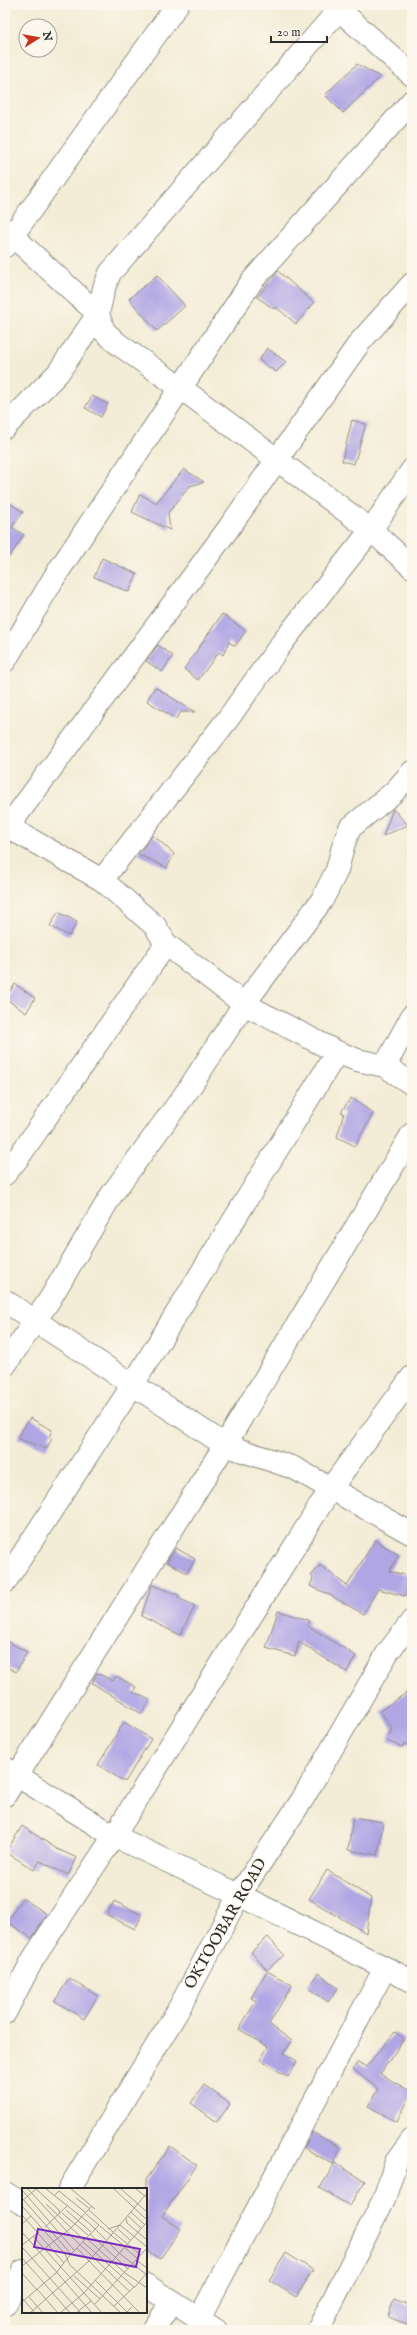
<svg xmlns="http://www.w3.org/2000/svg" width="417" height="2335" viewBox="0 0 417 2335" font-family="'IM FELL English',serif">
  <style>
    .building { fill: #b0a6e4 }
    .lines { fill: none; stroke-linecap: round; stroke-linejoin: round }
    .minor-casing { stroke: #8f8c80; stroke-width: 24 }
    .minor { stroke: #fff; stroke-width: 22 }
    .labels { text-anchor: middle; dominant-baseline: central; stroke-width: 3; stroke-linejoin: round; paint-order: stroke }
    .street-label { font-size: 16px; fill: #2b2b2b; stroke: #fbf7ec }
    .inset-road { fill: none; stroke: #a39f92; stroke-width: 1 }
    .view { fill: #7b2cbf; fill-opacity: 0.15; stroke: #7b2cbf; stroke-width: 2 }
    .inset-edge { fill: none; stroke: #2b2b2b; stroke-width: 2 }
  </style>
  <rect width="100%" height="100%" fill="#fbf7ec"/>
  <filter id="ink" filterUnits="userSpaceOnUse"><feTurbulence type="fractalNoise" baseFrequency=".025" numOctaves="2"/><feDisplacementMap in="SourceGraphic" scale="8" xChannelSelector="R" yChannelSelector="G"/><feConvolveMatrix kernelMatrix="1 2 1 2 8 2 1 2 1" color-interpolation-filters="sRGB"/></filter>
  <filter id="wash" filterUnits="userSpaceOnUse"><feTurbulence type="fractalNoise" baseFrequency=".012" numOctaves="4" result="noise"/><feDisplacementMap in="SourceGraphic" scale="16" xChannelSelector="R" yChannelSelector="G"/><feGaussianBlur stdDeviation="0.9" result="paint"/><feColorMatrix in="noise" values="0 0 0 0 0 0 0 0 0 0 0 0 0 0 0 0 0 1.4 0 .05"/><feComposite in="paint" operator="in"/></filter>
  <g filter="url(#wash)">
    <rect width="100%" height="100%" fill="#f3ecd6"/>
    <g id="blocks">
      <!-- building -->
      <path class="building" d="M357,64L380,77L343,113L325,95Z
        M278,271L314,303L296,324L276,307L274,309L257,297Z
        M157,275L185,306L157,331L129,299Z
        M267,348L286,362L276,372L259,360Z
        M92,396L108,404L101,417L85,408Z
        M352,420L366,424L354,464L342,461Z
        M184,469L204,482L190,486L168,513L170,530L132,512L140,494L156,503Z
        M5,500L23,512L12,527L24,535L5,563Z
        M102,558L137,574L129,592L94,577Z
        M222,614L246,631L235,646L229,642L223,655L219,652L198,680L184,669Z
        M158,645L173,656L162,672L146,661Z
        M155,687L177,701L195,712H181L176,719L147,701Z
        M393,809L408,825L383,836Z
        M153,835L174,854L167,868L138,854Z
        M58,912L77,922L69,936L50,926Z
        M15,984L35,998L26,1013L5,998Z
        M351,1098L373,1113L355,1146L337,1137L344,1113L341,1112Z
        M30,1418L52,1430L49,1437L52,1439L46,1449L17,1438Z
        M375,1540L399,1555L389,1571L410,1576L405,1596L378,1589L363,1614L332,1596L310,1586L313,1578L311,1576L320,1565L347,1586Z
        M176,1548L195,1559L187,1573L167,1562Z
        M152,1585L179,1595L178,1598L195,1606L180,1635L141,1616Z
        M278,1611L309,1620L307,1625L356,1656L347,1672L299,1642L295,1656L266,1648Z
        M5,1640L27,1652L16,1672L5,1666Z
        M97,1673L113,1681L116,1676L136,1687L133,1692L150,1700L142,1714L92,1683Z
        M412,1689V1747L404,1743L403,1747L387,1741L392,1728L380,1711Z
        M124,1722L151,1739L125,1782L98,1765Z
        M353,1817L383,1822L378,1855L348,1850Z
        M22,1826L57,1849L77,1858L68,1875L40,1861L34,1870L6,1852Z
        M327,1870L371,1898L366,1933L309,1899Z
        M22,1898L47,1914L32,1938L7,1922Z
        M114,1901L142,1915L135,1929L107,1915Z
        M268,1937L284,1955L267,1970L251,1952Z
        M267,1971L292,1985L269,2024L292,2041L284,2053L297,2061L288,2077L260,2060L268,2047L239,2029L256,2001L251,1998Z
        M318,1973L338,1988L328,2002L308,1987Z
        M69,1978L98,1996L84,2019L55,2001Z
        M395,2032L404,2039L380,2074L412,2092L397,2122L368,2106L378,2089L353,2069L358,2062L366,2067Z
        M204,2085L230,2104L217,2122L191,2103Z
        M312,2132L341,2148L333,2164L304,2148Z
        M170,2146L197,2165L162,2216L181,2229L160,2259L146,2250V2180Z
        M335,2163L365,2181L350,2206L320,2188Z
        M286,2253L313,2270L296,2297L269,2280Z
        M394,2299L412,2306V2326L388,2317Z"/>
    </g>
  </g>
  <g filter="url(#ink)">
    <use href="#blocks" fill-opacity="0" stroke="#8f8c80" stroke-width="1"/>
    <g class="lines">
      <defs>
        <path id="minor" d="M334,5L412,75
          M5,229L98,314L104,331L118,344L181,388L371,530L412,567
          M5,246L177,5
          M412,284L360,342L228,529L8,827L102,880L155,926L166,944L244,1004L337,1052L357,1060L385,1066L412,1084
          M5,427L58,373L98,314L104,288L110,273L343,5
          M5,661L55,576L252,281L412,101
          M102,880L227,720L282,643L371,530L412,470
          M385,1066L412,1016
          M5,1174L18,1158L166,944
          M5,1301L225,1445L294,1468L412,1534
          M5,1365L50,1299L112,1194L188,1090L244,1004L322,900L337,870L344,843L350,828L394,792L412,772
          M5,1582L132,1386L337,1052
          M5,1768L114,1836L239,1895L412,1981
          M5,1795L225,1445L412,1134
          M5,2013L33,1959L114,1836L331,1488L412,1377
          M69,2189L177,2012L239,1895L302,1800L388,1652L412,1621
          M5,2193L23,2204
          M146,2285L216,2330
          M5,2305L23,2271
          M199,2319L385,1968
          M153,2330L171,2303
          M318,2330L384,2199L396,2162L412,2140"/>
      </defs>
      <!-- minor casing -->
      <use href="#minor" class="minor-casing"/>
      <!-- minor -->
      <use href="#minor" class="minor"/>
    </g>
  </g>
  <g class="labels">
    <!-- street labels -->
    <g class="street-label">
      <text transform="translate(226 1924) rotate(-60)">OKTOOBAR ROAD</text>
    </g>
  </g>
  <!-- overview -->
  <g transform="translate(22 2188)">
    <rect width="125" height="125" fill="#f3ecd6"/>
    <path class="inset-road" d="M5,0L52,51L108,104M13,0L37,22L38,26M23,0L67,35L97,65L125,87M48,0L73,21M91,0L125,32M98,0L125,24M113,0L124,9M0,2L52,62M32,8L37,3L64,25M0,10L49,66L77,37L64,26M54,10L68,21M0,13L15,0M24,16L62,52M0,18L43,66L48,77L99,125M44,22L69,44M67,22L92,45M109,24L123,37M40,25L66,47M0,27L42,75M106,28L119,40M104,30L105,35L125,52M0,36L9,28M78,38L102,58M23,39L45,18M86,41L98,37L125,59M96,41L108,52M0,44L70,125M92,45L119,67M68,46L106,81M11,48L80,125M64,50L103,85L125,100M61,54L112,99L92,118M0,57L17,44M0,59L59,125M102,59L115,70M55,60L67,73L125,5M0,70L22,95M114,72L125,80M0,78L49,40L70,18M0,85L15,102M52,88L78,111M73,92L105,124L110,119M22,95L48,125M112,100L124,86M15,101L36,125M7,109L21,125M0,110L13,125M0,114L34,85L49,66M73,116L125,60M8,125L67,73L118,125M38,125L62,105L125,34M54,125L69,113"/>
    <path class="view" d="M16,41L118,61L114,79L12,59Z"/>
    <rect width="125" height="125" class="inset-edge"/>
  </g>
  <!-- margin -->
  <rect width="417" height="2335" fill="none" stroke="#fbf7ec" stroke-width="20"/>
  <!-- north arrow -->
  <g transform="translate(38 38) rotate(79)"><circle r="19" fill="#fbf7ec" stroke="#a8a59f"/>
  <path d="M0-3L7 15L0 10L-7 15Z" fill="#c8321e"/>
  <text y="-6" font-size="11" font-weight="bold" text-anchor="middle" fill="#2b2b2b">N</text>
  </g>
  <!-- scale -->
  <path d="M271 36v6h56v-6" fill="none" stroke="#2b2b2b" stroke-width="2"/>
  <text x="277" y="36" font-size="12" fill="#2b2b2b" stroke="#fbf7ec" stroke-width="3" paint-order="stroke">20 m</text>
</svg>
